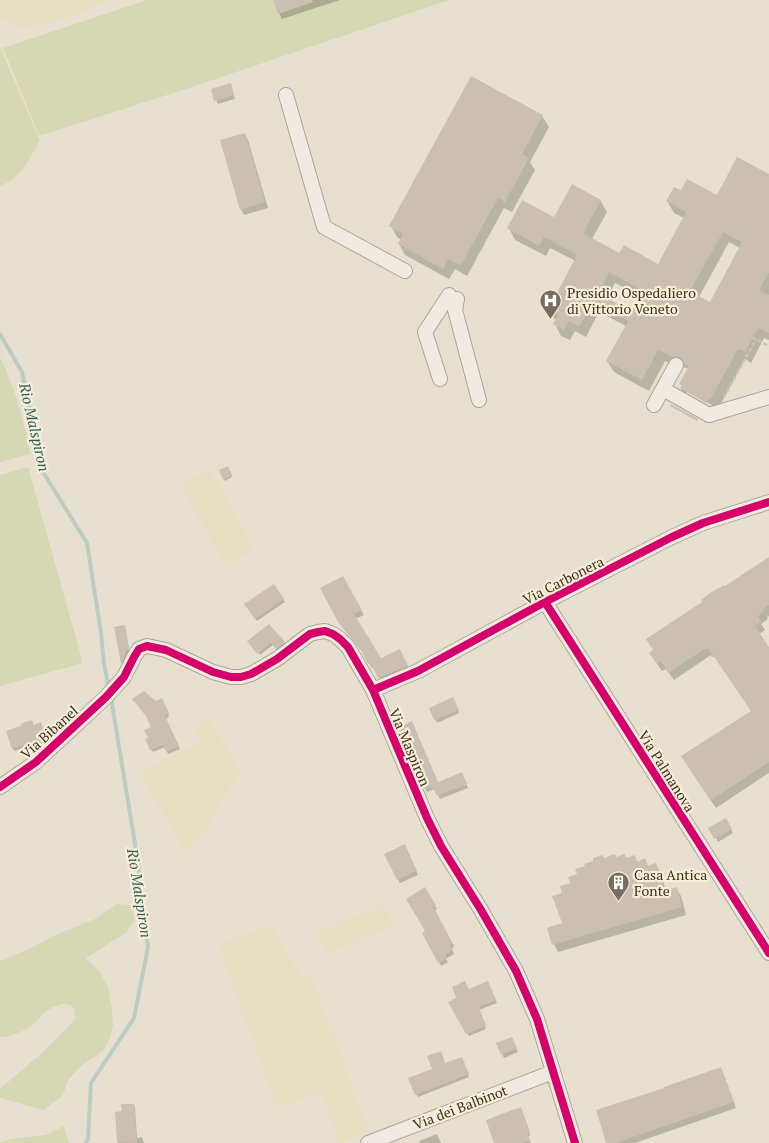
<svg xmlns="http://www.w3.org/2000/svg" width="769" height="1143" viewBox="0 0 769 1143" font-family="'PT Serif',serif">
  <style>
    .farmland { fill: #e6dfc2 }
    .green { fill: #d6d7b3 }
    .shadow { fill: #0003; fill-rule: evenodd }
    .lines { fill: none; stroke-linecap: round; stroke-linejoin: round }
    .stream { stroke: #bcccc2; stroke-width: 4 }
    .building { fill: #cbbfb2; fill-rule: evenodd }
    .minor-casing { stroke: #ada599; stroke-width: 16 }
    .path { stroke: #c8c2b9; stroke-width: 2.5; stroke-dasharray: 4 2.5; stroke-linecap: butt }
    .minor { stroke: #efebe3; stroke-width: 14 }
    .cycleway-casing { stroke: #f7eed8; stroke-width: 11 }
    .cycleway { stroke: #d6006c; stroke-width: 8 }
    .labels { text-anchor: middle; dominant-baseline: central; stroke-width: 4.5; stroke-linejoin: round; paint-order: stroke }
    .poi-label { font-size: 14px; fill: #3d2e20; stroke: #f7eed8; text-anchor: start }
    .street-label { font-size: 14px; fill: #3d2e20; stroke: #f7eed8 }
    .water-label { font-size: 15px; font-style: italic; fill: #2f5d5a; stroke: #f7eed8 }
  </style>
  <rect width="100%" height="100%" fill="#e7e0d1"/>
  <!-- farmland -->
  <path class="farmland" d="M0,0H113L59,21L23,29L0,17Z
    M210,469L255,549L225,567L181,484Z
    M210,719L239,772L203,834L186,853L139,773L201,741L194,728Z
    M383,905L395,926L328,953L313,934Z
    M271,925L302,978L311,976L369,1132L343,1143H339L320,1092L277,1108L218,945Z"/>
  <!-- green -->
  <path class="green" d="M147,0H449L189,88L39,136L3,48Z
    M0,46L40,141C29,159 20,179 0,186Z
    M0,357C15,388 24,421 30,454L0,462Z
    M28,467L83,663L0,686V475Z
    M117,904L131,905L135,920L126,933L86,958L100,972L108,988L112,1008L113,1025L110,1037L104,1050L82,1065L68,1080L63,1095L44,1110L0,1098V1089L43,1052L75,1019C78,999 60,1002 48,1010C42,1015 37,1022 30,1027C22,1032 10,1037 0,1037V960H4L31,948L55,935L95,919Z
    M64,1126L69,1143H0V1142L11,1139L46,1135Z"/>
  <!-- shadow -->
  <path class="shadow" d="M275,0H340L282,19L279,13Z
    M230,84L235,99L218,104L216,100Z
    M542,116L549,127L530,162L535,170L512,212L504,208L467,276L455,269L449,279L405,255L399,244L401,240L397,237L391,226Z
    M245,134L248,140L268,208L244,215L241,209Z
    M769,175V340L764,338L751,363L745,359L717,411L688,400L681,388L682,386L681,384L689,369L687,368L682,367L679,368L665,361L649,391L614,372L607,361L626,326L599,312L586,337L575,331L570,340L561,336L555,324L556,321L549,310L576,261L550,248L546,256L515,240L509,228L554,219L600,200L607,212L592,239L620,254L659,265L684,218L674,213L667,201L681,192L717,197ZM729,242L740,248L710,304L699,297ZM615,283L642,297L633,313L607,299ZM687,391L712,405L711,407L687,394Z
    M228,468L232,477L225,481L220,471Z
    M769,558V616L767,617L768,619L761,624L765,630L759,634L769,650V773L716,808L687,765L752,712L714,656L712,657L711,655L674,680L666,669L662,671L655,661L724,588Z
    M343,578L364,615L355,619L381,660L402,655L410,671L382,682L374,667L372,668L364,654Z
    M273,585L285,602L257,621L246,604Z
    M269,626L285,645L278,651L273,645L260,655L250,643Z
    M124,627L126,630L129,652L123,665L115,628Z
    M156,702H163L169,716L166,719L180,749L168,754L165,747L153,752L151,749L149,739L153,728Z
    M454,702L459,713L437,723L430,708Z
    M34,726L42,727L46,737L44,738L46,744L31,749L29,746L15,751L13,749L23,727Z
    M463,777L468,788L440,799L435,789L427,792L425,788L438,783Z
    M725,819L733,833L718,842L710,828Z
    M407,850L418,875L400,883L386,855Z
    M634,856L638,863L649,867L656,865L661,873L666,892L676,888L681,896L686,915L558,952L554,944L563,924L572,884L578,875L604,859H626Z
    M424,889L437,909L434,911L454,946L452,949L454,954L446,959L448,962L441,966L423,934L427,932Z
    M489,985L497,1003L479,1010L486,1029L469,1036L450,1002Z
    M513,1042L518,1052L504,1058L502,1054Z
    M463,1061L469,1077L418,1097L416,1094L445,1065Z
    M721,1069L724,1075L736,1108L635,1143H608Z
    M134,1105L135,1108L137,1138L142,1137L144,1143H118L116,1113H123Z
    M522,1111L530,1135L528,1137L531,1143H496Z
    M437,1134L441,1143H420L419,1141Z"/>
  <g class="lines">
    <!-- stream -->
    <path class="stream" d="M0,334L22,372L43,472L87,543L101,633L104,664L109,689
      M86,1143L88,1139L91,1083L134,1018L148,947L137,856L111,698"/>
  </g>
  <!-- building -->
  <path class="building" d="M273,0H312L313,2L278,14Z
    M471,76L543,115L522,154L529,158L505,202L498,198L461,265L448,259L443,269L398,244L403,234L389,226Z
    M231,83L234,95L214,101L211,89Z
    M245,133L265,202L240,210L220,140Z
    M737,157L769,174V272L759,290L769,295V333L758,328L745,352L738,349L710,400L708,399L706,403L680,388L682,385L679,384L689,366L685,364L683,360L680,357L675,356L672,357L658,350L642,380L606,361L628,321L593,302L579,327L569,321L564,330L553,324L558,315L548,310L577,255L544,237L539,246L507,228L522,200L554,217L572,184L601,200L583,233L619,253L624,245L658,264L686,212L666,201L674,187L681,190L687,179L717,195ZM723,232L742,242L710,302L690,291ZM609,272L643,291L632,312L598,293Z
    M671,404L698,419L697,421L670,406Z
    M228,466L232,475L223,480L219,470Z
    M769,557V605L763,609L764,611L758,616L761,622L755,626L769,647V762L711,800L681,756L751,711L708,648L707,650L706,648L668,673L661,661L657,664L649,653L653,650L646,639L702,602L701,600L710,593L724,585L725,586Z
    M343,576L362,610L354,614L381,658L400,649L408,666L378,678L371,663L368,664L362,653H363L338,622L320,588Z
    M274,584L284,599L255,619L244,604Z
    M269,624L285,642L276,649L271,643L257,654L247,641Z
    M125,625L129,648L127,649L121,664L114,627Z
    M144,691L156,701L162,698L169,713L165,716L179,746L166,752L163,745L150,750L145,739L148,738L144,730L151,727L146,716L132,699Z
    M453,697L459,710L434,720L429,708Z
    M32,720L34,725L41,722L45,734L43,735L45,741L28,747L27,744L12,749L6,731L21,726L20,724Z
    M412,721L438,782L462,772L467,784L437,796L432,786L424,789L398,728Z
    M726,818L732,829L714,839L708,828Z
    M405,844L417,871L397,880L384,854Z
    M615,854L616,857L625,854L626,858L635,855L637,862L645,858L648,866L656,863L665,891L677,887L682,907L552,945L547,928L562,923L552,896L562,893L560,886L570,883L568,877L577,874L575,869L585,866L584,864L593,861V858L603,855L604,858Z
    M425,887L436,905L433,906L452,942L450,945L453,950L445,955L447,958L438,963L422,933L425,931L406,899Z
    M465,981L469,989L488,981L496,1000L479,1007L486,1026L466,1034L448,1002L456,998L452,987Z
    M512,1037L517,1048L501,1055L496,1043Z
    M441,1051L445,1063L462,1057L469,1074L415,1095L408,1078L432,1069L427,1056Z
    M721,1067L734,1102L616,1143H606L596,1110L664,1088V1087Z
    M121,1104H134L137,1143L117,1142L115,1112L122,1111Z
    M521,1107L530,1132L527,1134L530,1140L523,1143H494L486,1120Z"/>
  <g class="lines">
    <defs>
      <path id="minor" d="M286,95L324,227L405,271
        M457,299L455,310L479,400
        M440,379L425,332L449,295
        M663,389L709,415L769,397
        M654,405L676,365
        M545,602L769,953
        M373,690L418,671L545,602L672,537L703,523L769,502
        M0,787L36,762L106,697L124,677L134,657L139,649L147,646L166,650L213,672L231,677H241L251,674L277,659L310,634L318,632L325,631L333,634L340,639L348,647L373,690L427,818L441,846L481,910L516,971L537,1019L575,1143
        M368,1143L553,1072"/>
    </defs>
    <!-- minor casing -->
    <use href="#minor" class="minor-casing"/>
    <!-- path -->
    <path class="path" d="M746,334L769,346
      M724,397L756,339"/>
    <!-- minor -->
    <use href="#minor" class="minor"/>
    <defs>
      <path id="cycleway" d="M545,602L769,953
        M373,690L418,671L545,602L672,537L703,523L769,502
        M0,787L36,762L106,697L124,677L134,657L139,649L147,646L166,650L213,672L231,677H241L251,674L277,659L310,634L318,632L325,631L333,634L340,639L348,647L373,690L427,818L441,846L481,910L516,971L537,1019L575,1143"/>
    </defs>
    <!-- cycleway casing -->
    <use href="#cycleway" class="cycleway-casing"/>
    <!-- cycleway -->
    <use href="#cycleway" class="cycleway"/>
  </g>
  <!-- icons -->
  <defs>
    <symbol id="hospital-pin" viewBox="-11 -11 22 30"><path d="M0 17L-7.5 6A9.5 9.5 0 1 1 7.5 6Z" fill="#786c5e" stroke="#f7eed8"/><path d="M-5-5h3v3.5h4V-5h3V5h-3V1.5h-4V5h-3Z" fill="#fff"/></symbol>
    <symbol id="building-pin" viewBox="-11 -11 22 30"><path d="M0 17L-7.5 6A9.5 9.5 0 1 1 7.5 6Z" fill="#786c5e" stroke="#f7eed8"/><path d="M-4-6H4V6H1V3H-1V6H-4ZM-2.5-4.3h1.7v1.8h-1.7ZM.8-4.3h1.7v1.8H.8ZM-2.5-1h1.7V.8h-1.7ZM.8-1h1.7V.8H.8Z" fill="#fff"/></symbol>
  </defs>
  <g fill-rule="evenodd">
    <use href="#hospital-pin" x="538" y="288" width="25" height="34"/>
    <use href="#building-pin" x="606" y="870" width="25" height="34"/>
  </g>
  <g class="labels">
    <!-- poi labels -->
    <g class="poi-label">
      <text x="567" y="292">Presidio Ospedaliero<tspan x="567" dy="16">di Vittorio Veneto</tspan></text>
      <text x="634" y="874">Casa Antica<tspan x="634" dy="16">Fonte</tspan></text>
    </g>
    <!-- street labels -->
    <g class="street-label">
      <text transform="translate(563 580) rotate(-27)">Via Carbonera</text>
      <text transform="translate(49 732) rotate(-42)">Via Bibanel</text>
      <text transform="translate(410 747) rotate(67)">Via Maspiron</text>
      <text transform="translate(667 771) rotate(58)">Via Palmanova</text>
      <text transform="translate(460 1107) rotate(-21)">Via dei Balbinot</text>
    </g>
    <!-- water labels -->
    <g class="water-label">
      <text transform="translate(35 427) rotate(77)">Rio Malspiron</text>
      <text transform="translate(140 893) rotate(81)">Rio Malspiron</text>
    </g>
  </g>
</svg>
